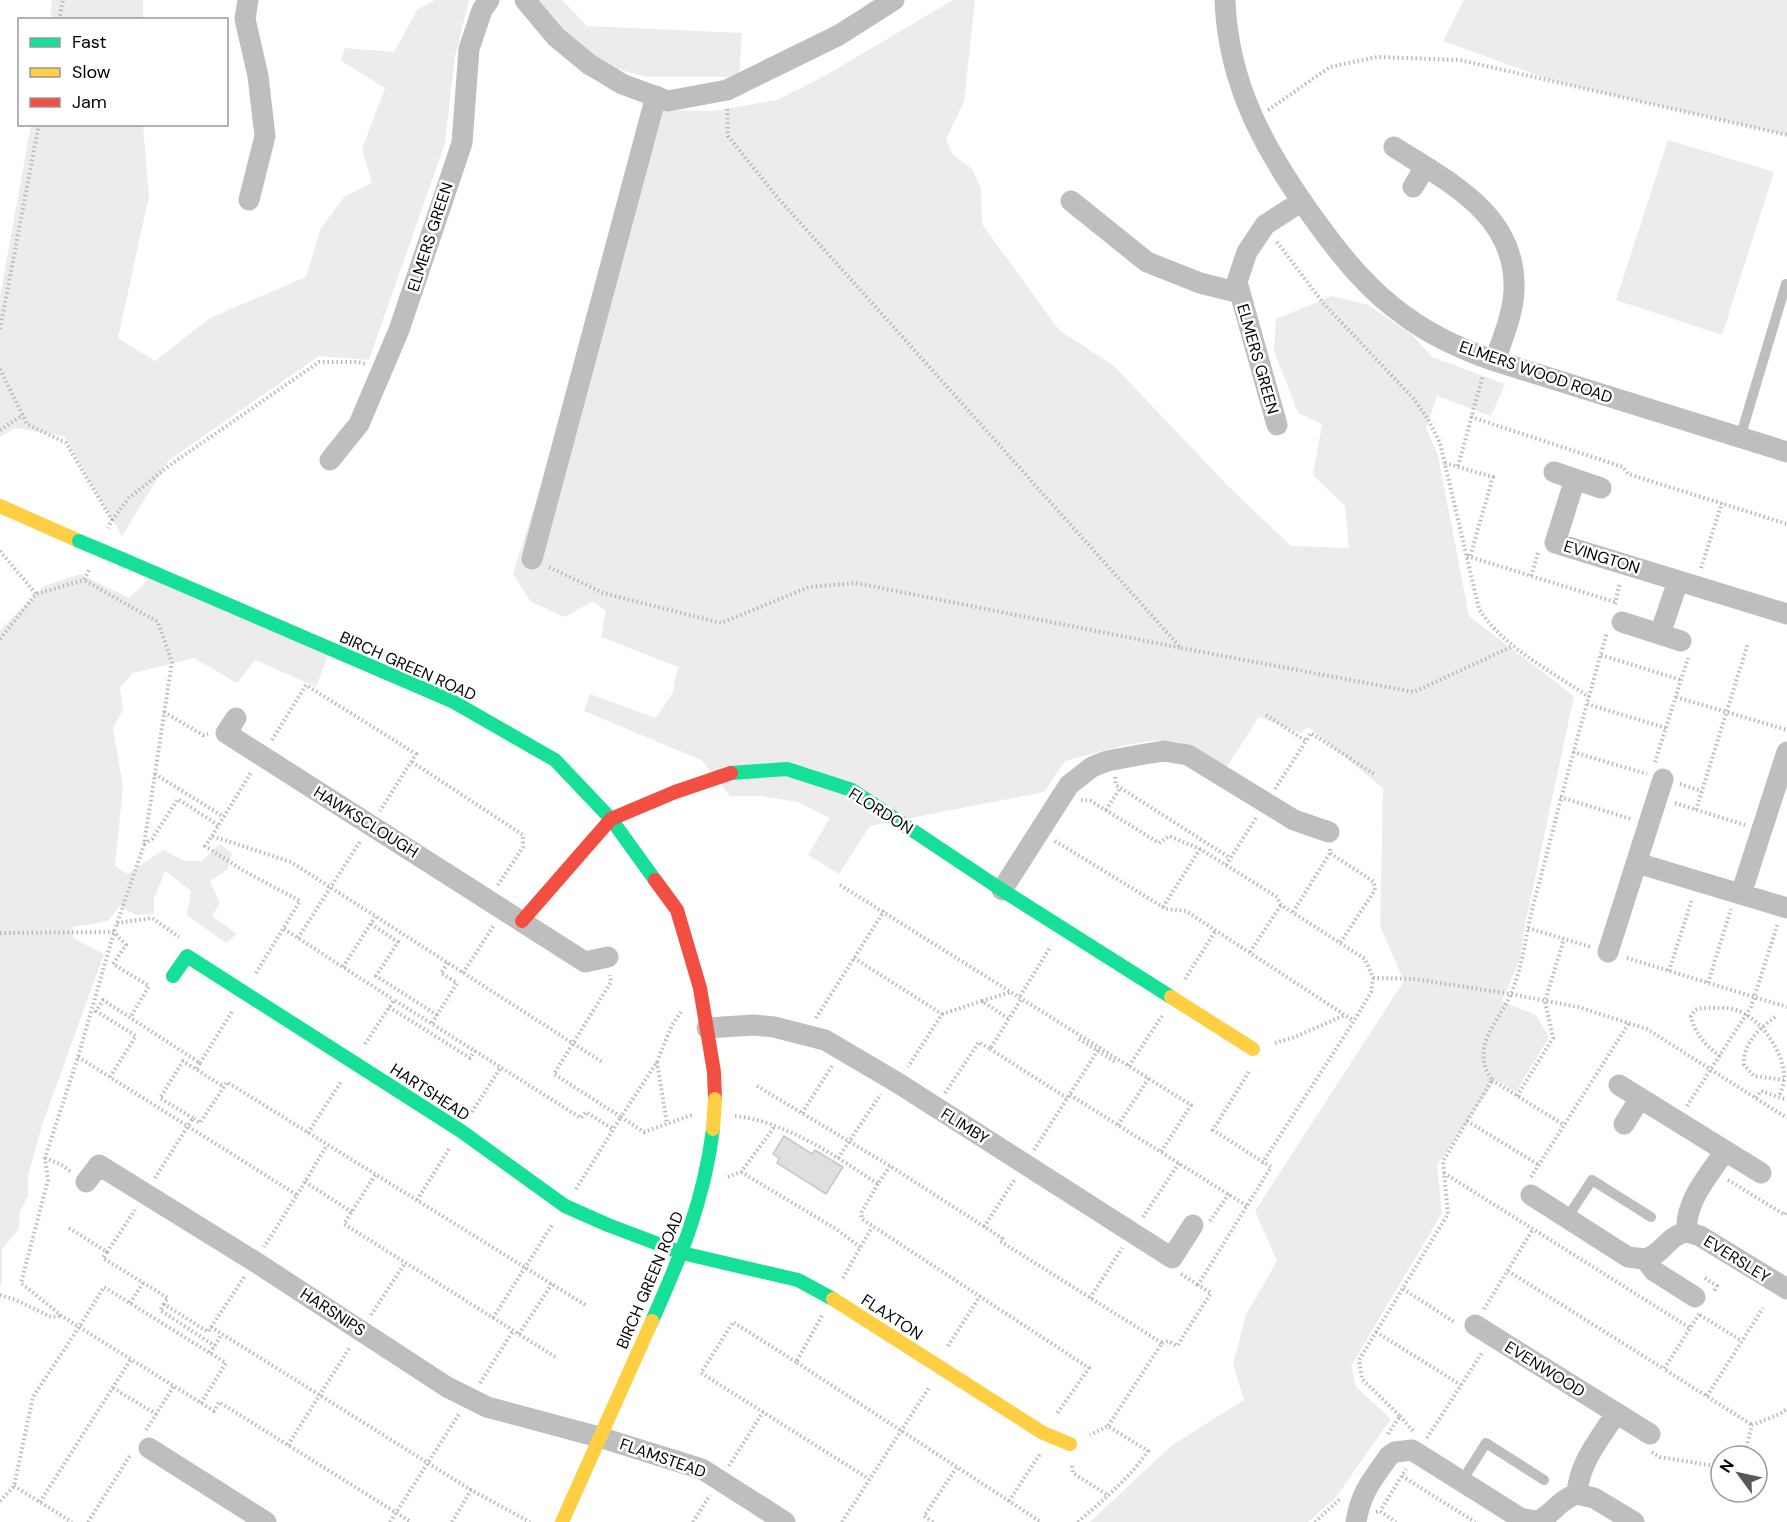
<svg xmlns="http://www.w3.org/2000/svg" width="1787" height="1522" viewBox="0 0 1787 1522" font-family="'DM Sans',sans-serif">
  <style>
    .green { fill: #ececec }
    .building { fill: #dfdfdf; stroke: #c7c7c7; stroke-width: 1.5 }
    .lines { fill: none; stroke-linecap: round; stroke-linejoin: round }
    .path { stroke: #b9b9b9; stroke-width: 4; stroke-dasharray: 1.5 3; stroke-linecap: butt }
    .lane { stroke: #bebebe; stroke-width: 10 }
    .street { stroke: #bebebe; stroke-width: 21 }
    .fast { stroke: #16e098; stroke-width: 14 }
    .slow { stroke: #ffcf43; stroke-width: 14 }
    .jam { stroke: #f24e42; stroke-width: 14 }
    .fast-bridge { stroke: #16e098; stroke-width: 14 }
    .slow-bridge { stroke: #ffcf43; stroke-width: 14 }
    .labels { text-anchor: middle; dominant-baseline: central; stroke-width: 5; stroke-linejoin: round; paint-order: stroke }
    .street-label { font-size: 16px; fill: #000; stroke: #fff }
  </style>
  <rect width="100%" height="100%" fill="#fff"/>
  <!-- green -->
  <path class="green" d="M52,0H143V19H50Z
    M435,0H469L455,56L445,143L369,360L319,356L169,460L122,536L64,436L15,428L0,437V296L31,125H143L149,196L118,338L155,361L210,318L306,277L321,228L345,196L372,183L362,149L385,88L341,61L345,48L394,52L417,10Z
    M517,0H562L587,26L742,33L739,77H646L607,66L585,76Z
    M953,0H975L964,102L946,139L953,155L972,169L981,189L982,224L1059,330L1114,366L1229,487L1291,546L1349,548L1345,506L1313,475L1322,424L1298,413L1274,351L1276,319L1332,296L1368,305L1411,334L1432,357L1505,384L1491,416L1437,396L1426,428L1438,455L1469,616L1574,696L1524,930L1520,959L1502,1001L1536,1015L1549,1037L1516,1092L1496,1080L1437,1165L1442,1213L1351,1366L1356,1387L1391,1419L1336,1497L1308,1522H1090L1171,1446L1244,1400L1233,1364L1246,1315L1277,1261L1255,1211L1404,981L1380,926L1383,788L1308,727L1301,733L1259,717L1227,767C1214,759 1200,749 1185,744C1154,733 1098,753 1065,761L1044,792L870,826L839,874L808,855L830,818L798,802L761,796H730L701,760L584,711L590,694L656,718L673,692L678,667L601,637L606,611L593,601L565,617L531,602L513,574L659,110L714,111L777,100L828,74Z
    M1464,0H1787V135L1556,82L1443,41Z
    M1668,140L1774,172L1722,335L1616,300Z
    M80,574L129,598L150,578L328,655L316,687L255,660L237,683L194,658L133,673L120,688L123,709L113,729L123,786L115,866L128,874L163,850L185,861H202L220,844L232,853L227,870L210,881L220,903L212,916L237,934L226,943L187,915L191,891L165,871L154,899V914L136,915L120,906L108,921L73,927V938L104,954L42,1125L28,1176V1196L20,1211L19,1229L2,1249V1282L0,1287V630L44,586Z"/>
  <!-- building -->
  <path class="building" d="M784,1136L812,1154L815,1150L843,1167L826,1194L777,1163L779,1158L773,1154Z"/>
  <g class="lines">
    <!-- path -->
    <path class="path" d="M59,20L63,0
      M727,109L728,136L778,198L1181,648L1414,692L1513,646
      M1268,110L1330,67L1377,57L1460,60L1787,135
      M1277,242L1324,304L1413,398L1428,419L1440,443L1479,609C1504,648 1551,671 1589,697
      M0,329L39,124
      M0,369L27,424L66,443L112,520L108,528
      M1471,417L1623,467L1628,474L1787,524
      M0,430L23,415
      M1445,463L1493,477L1470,557
      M1458,466L1483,375
      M112,520L129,498L170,465L319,362H358L366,364
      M0,551L36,594
      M1467,556L1615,602
      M549,567L603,593L721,623L809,587L856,583L1181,648
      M1701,568L1722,503
      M1531,576L1538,553
      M1615,604L1620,582
      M0,639L36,594L84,580L90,568
      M1601,655L1681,680
      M1676,697L1787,730
      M1587,704L1666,728
      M164,712L203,735L208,734
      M1266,715L1306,741L1311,733L1374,774
      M272,740L306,685L416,754L380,811
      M1573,752L1647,774
      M412,762L523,835V847L498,885
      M1655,762L1688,658
      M155,774L224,817
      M1115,777L1116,785L1230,858
      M1680,784L1702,791
      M1275,789L1306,741
      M1560,797L1631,819
      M1081,800L1091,801L1159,843L1169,836L1200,849L1277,897L1281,905L1365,959L1373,978L1371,992L1354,1021L1263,1162L1213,1130L1250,1070
      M1675,803L1745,825
      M1106,810L1120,788
      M1696,810L1748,643
      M212,836L252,771
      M1055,841L1166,909L1186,911L1354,1021
      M144,844L152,839L178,799L218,825
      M1330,849V853L1374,882L1375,890L1340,943
      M1226,865L1256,818
      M840,885L1191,1105L1161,1152
      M1163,907L1200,849
      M1293,912L1330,853
      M117,923L152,918L179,937
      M371,924L398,942L376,976L437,1015
      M1528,928L1591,947
      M284,929L394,1000
      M0,933L114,932L126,945L113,964L149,986L130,1018
      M298,938L361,840
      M1250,952L1281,905
      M854,958L942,1014L908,1067
      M1627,958L1787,1007
      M343,967L375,917
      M1669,971L1692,899
      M256,973L300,901L244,871L205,846L212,836L291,862L602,1062
      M463,973L494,925
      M1373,978L1415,979L1511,994L1578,1007L1647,1029L1787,1118
      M1185,979L1216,930
      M1708,983L1731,909
      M1020,996L1051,946
      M982,1001L1011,992
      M389,1007L470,1058L475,1051
      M681,1012L672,1025L657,1062L621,1117L644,1132L692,1115
      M942,1014L982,1001L1009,1019
      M1775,1017C1759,1029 1743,1043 1744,1065L1754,1076L1784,1080
      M816,1018L884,911
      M432,1023L457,983L441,973L448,963
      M1079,1039L1117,1063
      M1275,1043L1295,1037L1345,1015
      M365,1044L394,1000L581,1118L586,1112L613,1129
      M990,1049L1067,1098
      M1720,1056C1706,1046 1694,1033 1691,1016L1695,1010C1702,1007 1710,1008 1718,1008C1724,1008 1730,1008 1736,1010C1761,1018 1785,1053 1784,1079C1784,1085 1781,1091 1779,1097
      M78,1057L297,1195L264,1247
      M657,1062L667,1124
      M200,1063L233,1010
      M1129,1066L1162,1016
      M110,1077L136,1036L96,1011L103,1000L200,1063L196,1070
      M1492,1080L1564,1125
      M757,1086L890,1166L1002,1238L1000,1241L1162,1343L1108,1426
      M945,1093L979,1042L990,1049L1022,998
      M1070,1095L1247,1206
      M1517,1096L1553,1038L1545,1001L1564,939
      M1756,1098L1761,1091L1787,1100
      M1687,1106L1751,1007L1778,923
      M472,1112L501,1067
      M802,1113L832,1066
      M735,1116C785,1121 837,1157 878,1184L890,1166
      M193,1118L160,1098L183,1061L224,1087
      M1467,1121L1539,1165
      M1118,1125L1149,1078
      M308,1133L342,1080
      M1034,1150L1100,1047
      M45,1158L60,1164L71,1172
      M838,1158L881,1094
      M741,1172L836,1229L860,1247
      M1444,1173L1690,1328
      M375,1175L344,1224L557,1358
      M728,1177L741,1172L775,1126
      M1531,1177L1629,1023
      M155,1178L193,1118L200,1123L227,1082L587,1306
      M1728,1180L1785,1215L1787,1212
      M305,1182L352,1212
      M878,1184L861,1213L862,1219L1089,1368L1056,1415
      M576,1189L621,1117L554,1074L611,982L610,975
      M297,1195L327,1145
      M417,1200L449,1149
      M1143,1217L1179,1163
      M1210,1221L1229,1194
      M984,1227L1015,1179
      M69,1228L107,1252L103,1258L168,1298L164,1304L208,1332L211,1327L471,1490
      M107,1252L135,1210
      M1508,1271L1664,1369
      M1181,1274L1198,1285
      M843,1278L872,1227
      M1705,1278L1717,1286L1713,1293
      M1403,1289L1456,1323
      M0,1295L16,1300L51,1317L60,1316
      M1090,1298L1122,1248
      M130,1303L143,1283
      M164,1304L160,1310L215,1346
      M1484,1309L1533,1229
      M1699,1314L1664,1369L1752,1425
      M371,1315L405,1263
      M1700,1315L1742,1341
      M822,1316L796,1362L1041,1522
      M493,1318L552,1225
      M211,1327L245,1276
      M1376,1332L1461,1385
      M519,1334L552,1284
      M1162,1343L1168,1341L1177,1346L1211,1293L1198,1285L1271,1167L1263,1162
      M948,1346L980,1296
      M210,1353L222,1334
      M796,1362L733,1322L701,1373L869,1479
      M480,1383L513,1331
      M113,1388L156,1414
      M1707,1396L1763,1308
      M201,1403L226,1363L104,1287L79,1327L214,1411L219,1402L411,1522
      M1400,1416L1413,1431
      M146,1430L174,1386
      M1388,1434L1400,1416L1362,1379L1359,1360L1448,1214L1443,1161L1492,1080C1469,1047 1498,1023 1511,994C1520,972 1524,950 1528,928C1533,904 1540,880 1546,857C1565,781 1586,707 1607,632
      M1427,1438L1483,1351
      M288,1445L350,1347
      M1652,1452L1660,1457L1721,1467
      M1744,1456L1752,1425L1780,1414L1787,1409
      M729,1466L763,1412
      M1072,1466L1073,1473L1109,1496
      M1402,1476L1475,1522
      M14,1486L72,1522
      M0,1501L14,1486L33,1397L79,1327L62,1316L21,1283L48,1180L45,1158L78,1057L114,932L144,845L172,662L158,622L84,580
      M1009,1501L1040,1454
      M40,1502L131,1359
      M1382,1508L1406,1469
      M1376,1512L1380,1511L1396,1522
      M88,1522L131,1454
      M390,1522L459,1414
      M452,1522L471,1490L530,1522
      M693,1522L710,1495
      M842,1522L930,1386
      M933,1522L924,1516L957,1467
      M1078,1522C1103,1500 1129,1479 1148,1451L1108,1426L1090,1435
      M1315,1522L1341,1498"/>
    <!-- lane -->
    <path class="lane" d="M1740,438L1786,284
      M1567,1218L1592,1180L1651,1217
      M1462,1481L1486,1443L1544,1480"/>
    <!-- street -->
    <path class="street" d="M248,0L245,19L258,76L265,136L249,200
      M525,0L556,37L589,64L622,84L668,101L727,90L839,35L894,0
      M1225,0C1228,86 1266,152 1315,220C1341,256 1369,291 1405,316C1432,336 1463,350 1495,361L1787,452
      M1394,147C1449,182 1517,215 1514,290C1513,315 1502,339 1495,361
      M1413,187L1425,167
      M1071,201L1147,262L1200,283L1240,293
      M1277,425L1237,282L1247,252L1265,225L1302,201
      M330,460L359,424L399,330L462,143L469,49L482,10L489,0
      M1554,472L1601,488
      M1575,479L1555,543L1787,614
      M532,559L656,96
      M1622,622L1681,641
      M1660,634L1678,581
      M236,718L226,733L585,962L608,957
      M1637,863L1787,908
      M1002,890L1069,785L1092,767L1107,761L1145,754L1164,751L1188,755L1294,820L1329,832
      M1741,894L1787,752
      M1608,952L1663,779
      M707,1028L754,1025L774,1027L825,1040L898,1083L1172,1258L1193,1225
      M1619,1085L1640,1098L1624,1124
      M1640,1098L1761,1173
      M86,1182L99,1165L254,1261L447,1387L487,1407L599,1437L702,1469L785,1522
      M1531,1195L1628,1257L1645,1259L1654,1271L1695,1297
      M1687,1232L1700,1236L1787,1289
      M1645,1259C1663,1254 1668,1235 1687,1232C1684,1202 1709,1175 1725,1151
      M1475,1325L1650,1434
      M149,1448L266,1522
      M1577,1494L1594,1498L1634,1522
      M1538,1521C1553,1514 1560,1499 1577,1494C1579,1462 1600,1439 1616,1413
      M1356,1522C1361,1492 1372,1480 1389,1456L1395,1452L1412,1450L1520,1518L1539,1522"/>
    <!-- fast -->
    <path class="fast" d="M122,559L452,701L555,760L611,819L655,880
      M731,773L787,769L852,790L1002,890L1171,997
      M173,976L187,956L461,1131L565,1206L608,1225L682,1253L798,1280L833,1299
      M652,1321C681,1256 704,1201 713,1129"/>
    <!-- slow -->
    <path class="slow" d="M0,506L79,541
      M1171,997L1253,1049
      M833,1299L1043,1433L1070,1444
      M562,1522L652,1321"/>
    <!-- jam -->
    <path class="jam" d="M655,880L677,910L700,988L714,1072L715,1099
      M522,921L611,819L675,792L731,773"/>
    <!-- fast-bridge -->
    <path class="fast-bridge" d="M79,541L122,559"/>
    <!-- slow-bridge -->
    <path class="slow-bridge" d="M713,1129L715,1099"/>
  </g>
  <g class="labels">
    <!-- street labels -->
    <g class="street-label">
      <text transform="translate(430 237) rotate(-72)">ELMERS GREEN</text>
      <text transform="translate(1258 359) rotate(74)">ELMERS GREEN</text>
      <text transform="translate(1536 372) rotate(19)">ELMERS WOOD ROAD</text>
      <text transform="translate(1602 557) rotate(17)">EVINGTON</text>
      <text transform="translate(408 666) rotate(24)">BIRCH GREEN ROAD</text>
      <text transform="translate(881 811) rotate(32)">FLORDON</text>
      <text transform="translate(366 822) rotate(32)">HAWKSCLOUGH</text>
      <text transform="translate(430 1092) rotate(33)">HARTSHEAD</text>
      <text transform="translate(965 1126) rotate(32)">FLIMBY</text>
      <text transform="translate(1737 1259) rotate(32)">EVERSLEY</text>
      <text transform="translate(650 1280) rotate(-67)">BIRCH GREEN ROAD</text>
      <text transform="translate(333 1312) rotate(33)">HARSNIPS</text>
      <text transform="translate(892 1317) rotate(33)">FLAXTON</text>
      <text transform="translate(1545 1369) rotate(32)">EVENWOOD</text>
      <text transform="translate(663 1458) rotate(19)">FLAMSTEAD</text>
    </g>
  </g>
  <!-- legend -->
  <rect x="18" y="18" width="210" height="108" fill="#ffffff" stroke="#999999" stroke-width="1.5"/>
  <rect x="30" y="38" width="30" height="9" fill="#16e098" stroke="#999999" stroke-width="1.5"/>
  <text x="72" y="48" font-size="18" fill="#000000">Fast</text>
  <rect x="30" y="68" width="30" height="9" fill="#ffcf43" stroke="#999999" stroke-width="1.5"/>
  <text x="72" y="78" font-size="18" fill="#000000">Slow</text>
  <rect x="30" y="98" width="30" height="9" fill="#f24e42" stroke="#999999" stroke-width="1.5"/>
  <text x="72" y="108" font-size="18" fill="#000000">Jam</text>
  <!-- north arrow -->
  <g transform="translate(1739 1474) rotate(303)"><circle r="28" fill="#ffffff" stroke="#999999" stroke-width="1.5"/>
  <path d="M0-4.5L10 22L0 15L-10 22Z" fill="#595959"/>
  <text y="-9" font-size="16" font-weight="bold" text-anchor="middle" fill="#000000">N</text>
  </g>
</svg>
